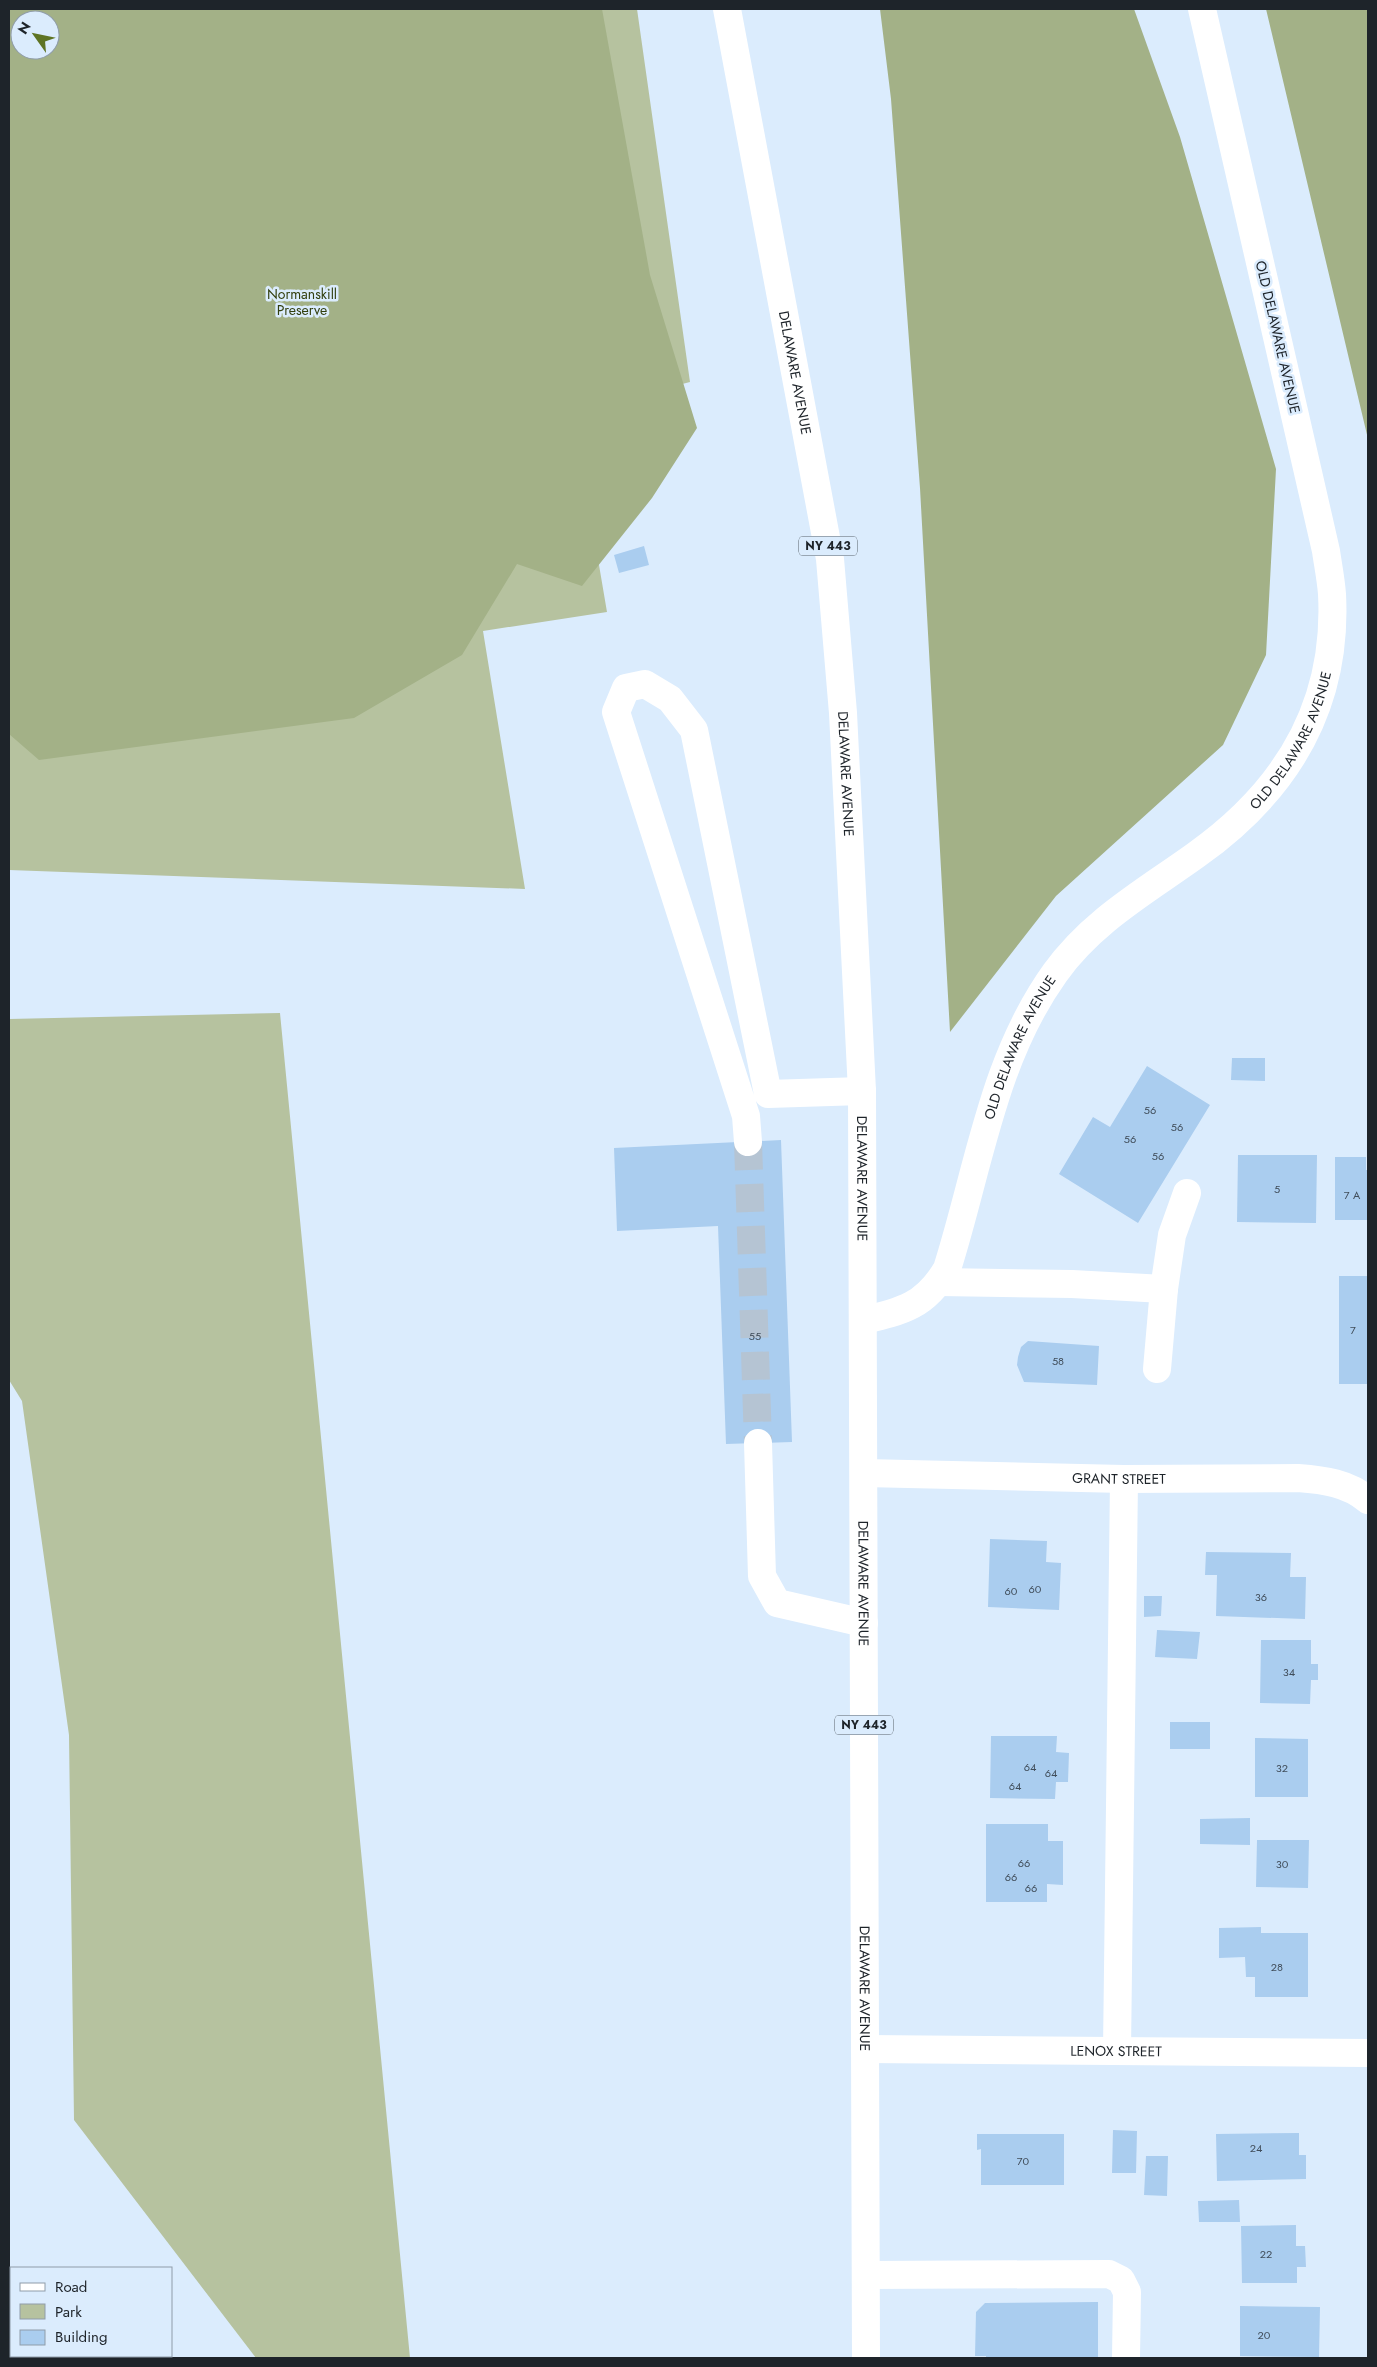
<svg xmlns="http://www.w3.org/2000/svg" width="1377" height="2367" viewBox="0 0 1377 2367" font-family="Jost,sans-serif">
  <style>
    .green { fill: #b6c29f; fill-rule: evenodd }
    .forest { fill: #a3b187; fill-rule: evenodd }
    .building { fill: #aacdef }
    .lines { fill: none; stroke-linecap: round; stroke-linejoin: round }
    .minor-tunnel { stroke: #b5c4d3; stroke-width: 28; stroke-dasharray: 28 14; stroke-linecap: butt }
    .minor { stroke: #fff; stroke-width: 28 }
    .major { stroke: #fff; stroke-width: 28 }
    .labels { text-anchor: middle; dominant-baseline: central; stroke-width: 5; stroke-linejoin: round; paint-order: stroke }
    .number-label { font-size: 11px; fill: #414e5b }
    .shield { fill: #dbecfd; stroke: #576069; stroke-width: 1 }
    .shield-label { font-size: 12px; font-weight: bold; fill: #1e242a }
    .park-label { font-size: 14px; fill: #323f0e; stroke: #dbecfd }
    .street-label { font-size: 14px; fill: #1e242a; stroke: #dbecfd }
  </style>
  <rect width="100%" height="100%" fill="#dbecfd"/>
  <!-- green -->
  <path class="green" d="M9,9H637L690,382L573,412L607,612L483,631L525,889L9,870ZM20,20H50V50H20Z
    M280,1013L410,2358H256L74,2120L69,1735L22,1401L9,1380V1019Z"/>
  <!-- forest -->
  <path class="forest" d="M9,9H602L650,275L697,428L652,498L582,586L517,564L462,655L354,718L39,760L9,734ZM20,20H50V50H20Z
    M880,9H1134L1180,137L1276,469L1266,655L1223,745L1056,896L950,1032L920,488L891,99Z
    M1266,9H1368V450V439Z"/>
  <!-- building -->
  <path class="building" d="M644,546L649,565L619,573L614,555Z
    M1232,1058H1265V1081L1231,1080Z
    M1147,1066L1210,1105L1138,1223L1059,1174L1093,1117L1110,1127Z
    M781,1140L792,1442L726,1444L718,1226L617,1231L614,1148Z
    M1238,1155H1317L1316,1223L1237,1222Z
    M1335,1157H1366V1170H1368V1220H1335Z
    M1339,1276H1368V1384H1339Z
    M1028,1341L1099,1346L1097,1385L1024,1382L1017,1365L1018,1357L1021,1347Z
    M990,1539L1047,1541L1046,1562L1061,1563L1059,1610L988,1607Z
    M1206,1552L1291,1553L1290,1577H1306L1305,1619L1216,1616L1217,1575H1205Z
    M1144,1596H1162L1161,1616L1144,1617Z
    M1157,1630L1200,1632L1197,1659L1155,1657Z
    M1261,1640H1311V1664H1318V1680H1311L1310,1704L1260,1703Z
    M1170,1722H1210V1749H1170Z
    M991,1736H1057L1056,1752L1069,1753L1068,1782H1056L1055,1799L990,1798Z
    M1255,1738L1308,1739V1797H1255Z
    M1250,1818V1845L1200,1844V1819Z
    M986,1824H1048V1841H1063V1885L1047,1884V1902H986Z
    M1257,1840H1309L1308,1888L1256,1887Z
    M1261,1927V1933H1308V1997H1255V1977H1246L1245,1957L1219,1958V1928Z
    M1113,2130L1137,2131L1136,2173H1112Z
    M1299,2133V2155H1306V2179L1217,2181L1216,2134Z
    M977,2134H1064V2185H981V2149L977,2150Z
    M1146,2156H1168L1167,2196L1144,2195Z
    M1239,2200L1240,2222H1199L1198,2201Z
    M1296,2225V2246H1305L1306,2267H1297V2283H1242L1241,2226Z
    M1098,2302V2358H986V2356H975L976,2312L985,2303Z
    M1240,2306L1320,2307L1319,2357L1240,2356Z"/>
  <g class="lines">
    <!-- minor-tunnel -->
    <path class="minor-tunnel" d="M748,1142L758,1443"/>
    <!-- minor -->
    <g class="minor">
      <path d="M748,1142L746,1116L616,712L626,688L645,684L670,699L694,730L768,1094L862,1091"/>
      <path d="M939,1282L1072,1284L1164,1289L1172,1235L1187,1193"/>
      <path id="s1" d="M864,1320C903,1311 925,1306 947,1269C979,1168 992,1061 1055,973C1092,921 1146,891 1196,855C1286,791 1338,706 1332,594C1331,580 1328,565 1326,551L1202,9"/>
      <path d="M1157,1369L1164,1289"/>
      <path d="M758,1443L762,1576L777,1603L864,1623"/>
      <path id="s2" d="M864,1473L1124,1479L1298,1478C1324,1480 1348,1483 1368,1500"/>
      <path id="s3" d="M865,2049L1368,2053"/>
      <path d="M1117,2051L1124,1479"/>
      <path d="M866,2275L1109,2274L1121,2280L1127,2292L1126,2358"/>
    </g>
    <!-- major -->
    <path class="major" id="s4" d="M727,9L830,559L843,713L862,1091L866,2358"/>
  </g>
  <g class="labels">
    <!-- number labels -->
    <g class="number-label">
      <text x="1150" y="1110">56</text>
      <text x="1177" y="1127">56</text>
      <text x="1130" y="1139">56</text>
      <text x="1158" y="1156">56</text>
      <text x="1277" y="1189">5</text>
      <text x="1352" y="1195">7 A</text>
      <text x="1353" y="1330">7</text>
      <text x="755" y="1336">55</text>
      <text x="1058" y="1361">58</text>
      <text x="1035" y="1589">60</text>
      <text x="1011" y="1591">60</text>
      <text x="1261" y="1597">36</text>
      <text x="1289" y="1672">34</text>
      <text x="1030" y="1767">64</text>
      <text x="1282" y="1768">32</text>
      <text x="1051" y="1773">64</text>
      <text x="1015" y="1786">64</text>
      <text x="1024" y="1863">66</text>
      <text x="1282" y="1864">30</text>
      <text x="1011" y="1877">66</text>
      <text x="1031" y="1888">66</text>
      <text x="1277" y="1967">28</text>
      <text x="1256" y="2148">24</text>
      <text x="1023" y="2161">70</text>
      <text x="1266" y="2254">22</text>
      <text x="1264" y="2335">20</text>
    </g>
    <!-- shield labels -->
    <g class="shield">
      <rect x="799" y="536.5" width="58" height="19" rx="4"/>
      <rect x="835" y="1715.5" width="58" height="19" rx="4"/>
    </g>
    <g class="shield-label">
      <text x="828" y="546">NY 443</text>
      <text x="864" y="1725">NY 443</text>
    </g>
    <!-- park labels -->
    <g class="park-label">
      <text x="302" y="294">Normanskill<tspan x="302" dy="16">Preserve</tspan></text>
    </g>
    <!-- street labels -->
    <g class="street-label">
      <text transform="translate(1278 337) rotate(77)">OLD DELAWARE AVENUE</text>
      <text stroke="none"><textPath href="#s4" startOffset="370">DELAWARE AVENUE</textPath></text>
      <text stroke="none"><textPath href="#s1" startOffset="755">OLD DELAWARE AVENUE</textPath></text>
      <text stroke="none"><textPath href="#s4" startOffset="775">DELAWARE AVENUE</textPath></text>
      <text stroke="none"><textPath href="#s1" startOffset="335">OLD DELAWARE AVENUE</textPath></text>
      <text stroke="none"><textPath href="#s4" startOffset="1180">DELAWARE AVENUE</textPath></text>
      <text stroke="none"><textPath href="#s2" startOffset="255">GRANT STREET</textPath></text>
      <text stroke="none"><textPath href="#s4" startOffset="1585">DELAWARE AVENUE</textPath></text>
      <text stroke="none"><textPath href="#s4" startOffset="1990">DELAWARE AVENUE</textPath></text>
      <text stroke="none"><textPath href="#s3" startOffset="251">LENOX STREET</textPath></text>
    </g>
  </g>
  <!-- border -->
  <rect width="1377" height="2367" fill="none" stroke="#1e242a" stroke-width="20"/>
  <!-- legend -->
  <rect x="10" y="2267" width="162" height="90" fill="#dbecfd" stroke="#8f9ca9"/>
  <rect x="20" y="2283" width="25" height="8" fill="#ffffff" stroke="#8f9ca9"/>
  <text x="55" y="2292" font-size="15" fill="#1e242a">Road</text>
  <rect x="20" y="2304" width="25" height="15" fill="#b6c29f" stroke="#8f9ca9"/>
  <text x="55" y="2317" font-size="15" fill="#1e242a">Park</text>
  <rect x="20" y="2330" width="25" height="15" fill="#aacdef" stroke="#8f9ca9"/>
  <text x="55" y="2342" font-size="15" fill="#1e242a">Building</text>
  <!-- north arrow -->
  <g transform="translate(35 35) rotate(303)"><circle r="24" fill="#dbecfd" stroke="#8f9ca9"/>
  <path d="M0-4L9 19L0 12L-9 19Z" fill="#5e7424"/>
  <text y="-8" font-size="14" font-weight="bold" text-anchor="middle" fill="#1e242a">N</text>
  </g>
</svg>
